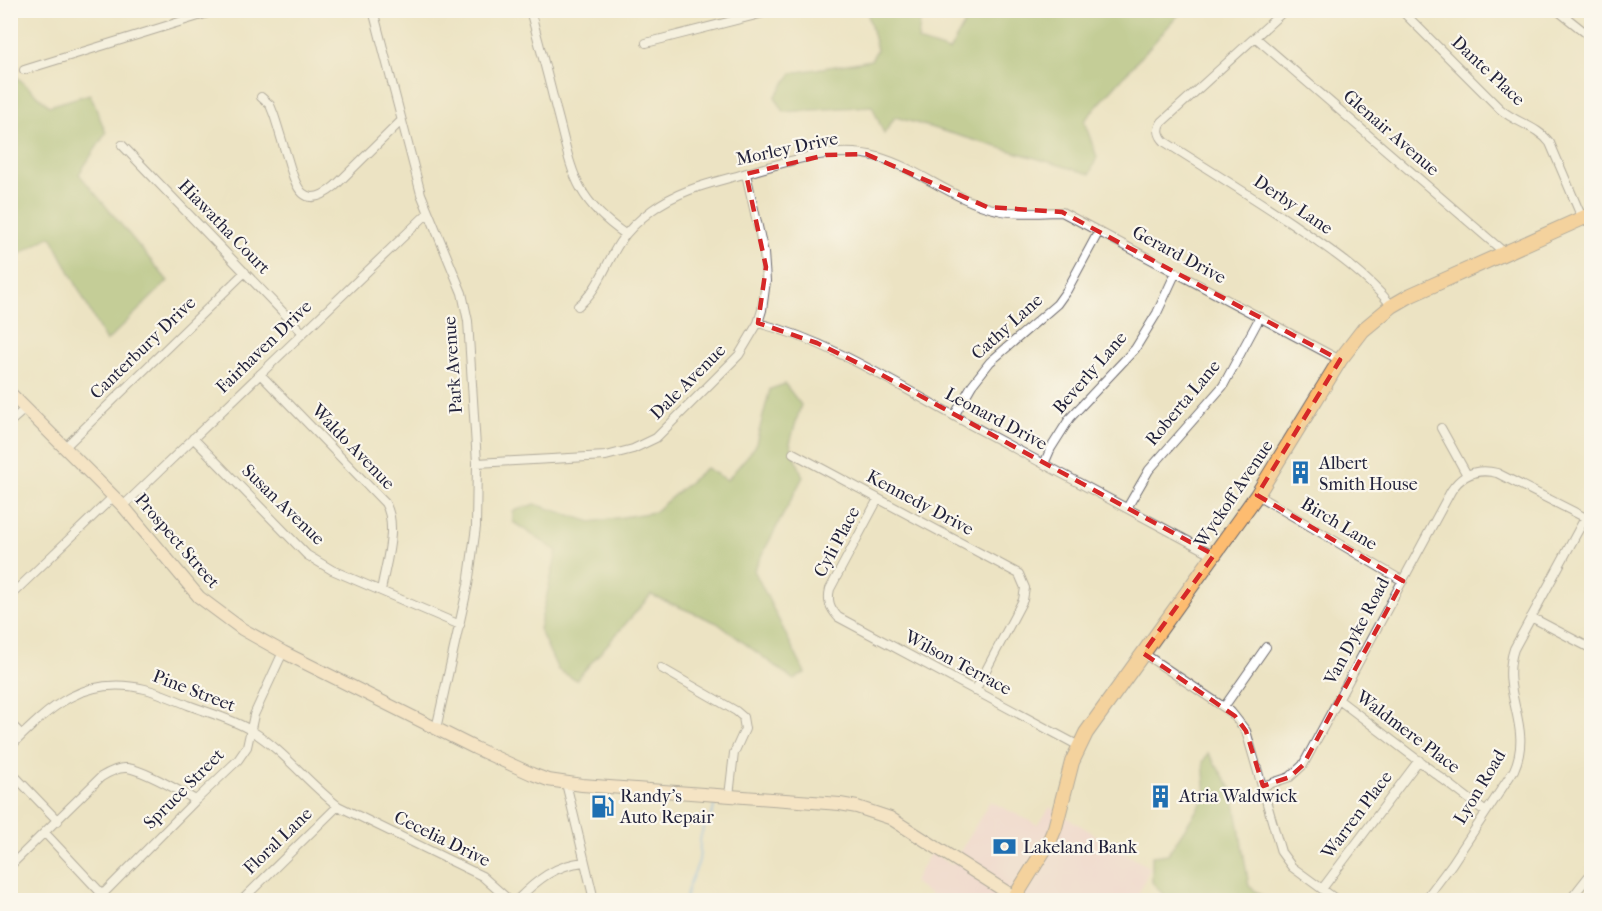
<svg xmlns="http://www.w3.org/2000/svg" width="1602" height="911" viewBox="0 0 1602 911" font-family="'IM FELL French Canon',serif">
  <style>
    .built { fill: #f4cfdc }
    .forest { fill: #93b264; stroke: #5a6a50; stroke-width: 1.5 }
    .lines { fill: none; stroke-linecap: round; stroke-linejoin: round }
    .stream { stroke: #79b4eb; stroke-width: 2 }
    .minor-casing { stroke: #69666b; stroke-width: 10 }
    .secondary-casing { stroke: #69666b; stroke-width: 14 }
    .primary-casing { stroke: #69666b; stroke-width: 16 }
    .minor { stroke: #fff; stroke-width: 8 }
    .secondary { stroke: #fee4c6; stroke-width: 12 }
    .primary { stroke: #fdbc70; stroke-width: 14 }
    .marked { fill: none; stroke: #d62828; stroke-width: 4.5; stroke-dasharray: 12 8; stroke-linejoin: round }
    .labels { text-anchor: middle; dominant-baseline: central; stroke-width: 4.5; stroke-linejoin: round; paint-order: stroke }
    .street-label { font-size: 18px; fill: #22223b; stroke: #fbf7ec }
    .poi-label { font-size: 18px; fill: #22223b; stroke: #fbf7ec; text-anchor: start }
  </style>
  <rect width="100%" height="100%" fill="#fbf7ec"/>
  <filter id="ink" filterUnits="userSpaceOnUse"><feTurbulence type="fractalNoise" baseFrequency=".0167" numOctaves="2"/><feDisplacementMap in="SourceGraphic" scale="12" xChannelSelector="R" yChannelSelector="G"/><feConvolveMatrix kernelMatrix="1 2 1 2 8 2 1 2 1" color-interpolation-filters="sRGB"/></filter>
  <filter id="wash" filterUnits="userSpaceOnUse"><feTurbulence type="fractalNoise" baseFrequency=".008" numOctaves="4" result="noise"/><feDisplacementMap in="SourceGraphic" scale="24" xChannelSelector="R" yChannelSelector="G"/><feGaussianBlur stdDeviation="1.35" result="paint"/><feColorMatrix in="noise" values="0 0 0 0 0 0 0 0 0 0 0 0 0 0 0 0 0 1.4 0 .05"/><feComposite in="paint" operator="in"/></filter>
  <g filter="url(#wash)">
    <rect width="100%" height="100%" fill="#ece3c3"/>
    <!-- built -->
    <path class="built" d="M990,801L1038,825L1050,807L1150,868L1136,900H937L913,882L931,852L952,865Z"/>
    <!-- forest -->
    <path class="forest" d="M867,11H921L918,41L949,51L972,11H1182L1084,121L1097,157L1090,174L895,117L884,134L872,106L784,112L775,97L792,73L871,60L877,50Z
      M17,77L49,106L90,94L106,133L79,174L168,281L106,342L51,236L11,259L10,79Z
      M785,384L801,405L790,443L803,477L754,570L805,673L794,680L717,623L651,595L576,680L558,670L539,629L557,551L513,522V511L535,504L591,522L654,512L706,468L727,480L755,447L770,389Z
      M1208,753L1233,791L1249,886L1268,900H1168L1152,882V856L1168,854L1206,796L1203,762Z"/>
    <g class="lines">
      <!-- stream -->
      <path class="stream" d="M686,900C685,887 696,873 699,860C701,850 698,842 702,832C707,819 715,816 714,802"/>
    </g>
  </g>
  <g filter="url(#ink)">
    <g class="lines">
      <defs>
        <path id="minor" d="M373,10L421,194L462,293L468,321L477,463L476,527L468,585L436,729
          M530,10C539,43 548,76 556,109C572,167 571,197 625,234
          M1285,10L1162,122C1157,129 1159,136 1165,142C1208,169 1251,196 1293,224C1329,249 1364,272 1392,306
          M1401,10L1500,109C1516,123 1537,126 1550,143L1582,218
          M1557,10L1592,38
          M1255,37L1505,253
          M646,43L775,10
          M24,70L218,10
          M261,97L270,105L274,115C279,130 283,145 288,160C296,188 304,212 335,186L401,121
          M122,145L303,333
          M578,306C598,291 606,263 620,242C628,230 640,219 652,210C679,190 708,184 740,175C783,163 834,144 878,157C920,169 954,201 998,210C1019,215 1041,212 1062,212L1340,360
          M758,323C829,341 892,382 956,417C1042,463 1128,509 1214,555
          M260,374L385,503C399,526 385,565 381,591
          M954,416L972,385L990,362L1057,304L1067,290L1099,231
          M10,422L25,409
          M1441,428L1467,475
          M193,438L307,555L332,570L460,625
          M65,447L245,272
          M793,453L1019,574L1025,588L1023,600L975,691
          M477,463L606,456L633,449L656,438L739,355L758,323L762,310L766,281L764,253L746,174
          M1044,464L1051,448L1070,418L1135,349L1157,313L1176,272
          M1257,495L1403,581
          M878,499L830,589C827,601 830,608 838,617L1079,746
          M123,506L428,213
          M1127,508L1149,470L1223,386L1260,317
          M10,596L114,496
          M1531,617L1592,649
          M1143,653L1231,712L1246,731L1281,852L1292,867L1337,900
          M661,668L736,711L743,717L745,729L734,753L729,796
          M1339,700L1486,812
          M1224,707L1266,647
          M10,723L22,735
          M10,747C50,707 84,674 145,689C160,693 174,699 188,705C209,713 233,719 252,731C284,751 308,783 338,806L482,876L509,900
          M10,771L58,821
          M566,783L594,900
          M1263,786L1290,777L1303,765L1451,491C1462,474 1477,468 1497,473L1592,521
          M45,833L103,895
          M10,866L101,777C109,772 118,767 127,768C144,770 179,791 196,800
          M1322,889L1419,760
          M97,900L196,800L238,760L247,747L254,715L283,652
          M242,900L338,806
          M517,900C537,880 555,865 584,862
          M1425,900L1452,864L1514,770C1534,726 1499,694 1514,649L1585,518
          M1570,900L1592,872"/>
        <path id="secondary" d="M10,393L123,506L199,597L242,629L283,652L475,748L532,774L548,780L582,785L840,804L857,807L890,818L1019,900"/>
        <path id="primary" d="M1013,900L1049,842L1055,828L1072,762L1086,733L1257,495L1340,360L1363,330L1392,306L1411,295L1592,214"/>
      </defs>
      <!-- minor casing -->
      <use href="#minor" class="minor-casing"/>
      <!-- secondary casing -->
      <use href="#secondary" class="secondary-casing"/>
      <!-- primary casing -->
      <use href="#primary" class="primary-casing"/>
      <!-- minor -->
      <use href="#minor" class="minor"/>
      <!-- secondary -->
      <use href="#secondary" class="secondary"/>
      <!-- primary -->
      <use href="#primary" class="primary"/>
    </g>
  </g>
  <!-- marked area -->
  <path d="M0 0H1602V911H0ZM866,154L987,207L1062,212L1340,360L1257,495L1403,581L1303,765L1290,777L1263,786L1246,731L1235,716L1143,653L1214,555L880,374L817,343L758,323L766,267L746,174L826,155Z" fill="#ece3c3" fill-opacity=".55" fill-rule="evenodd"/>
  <path class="marked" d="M866,154L987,207L1062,212L1340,360L1257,495L1403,581L1303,765L1290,777L1263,786L1246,731L1235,716L1143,653L1214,555L880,374L817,343L758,323L766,267L746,174L826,155Z"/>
  <!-- icons -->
  <defs>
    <symbol id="building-bare" viewBox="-9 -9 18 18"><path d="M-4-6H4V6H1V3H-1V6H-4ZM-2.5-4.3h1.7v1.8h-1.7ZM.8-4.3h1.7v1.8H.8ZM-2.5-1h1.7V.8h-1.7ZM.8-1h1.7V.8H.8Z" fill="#1f6fb2" stroke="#fbf7ec" stroke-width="2.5" paint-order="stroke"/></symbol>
    <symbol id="fuel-bare" viewBox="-9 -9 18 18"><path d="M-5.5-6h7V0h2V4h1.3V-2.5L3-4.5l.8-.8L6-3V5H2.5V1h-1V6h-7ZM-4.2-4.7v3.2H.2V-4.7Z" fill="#1f6fb2" stroke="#fbf7ec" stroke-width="2.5" paint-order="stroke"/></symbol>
    <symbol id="bank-bare" viewBox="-9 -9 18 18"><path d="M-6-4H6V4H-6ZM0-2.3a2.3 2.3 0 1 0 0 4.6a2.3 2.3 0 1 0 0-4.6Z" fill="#1f6fb2" stroke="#fbf7ec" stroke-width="2.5" paint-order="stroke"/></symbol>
  </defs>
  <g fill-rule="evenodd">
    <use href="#building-bare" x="1284" y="456" width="33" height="33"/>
    <use href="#building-bare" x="1144" y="780" width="33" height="33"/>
    <use href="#fuel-bare" x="586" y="790" width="33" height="33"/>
    <use href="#bank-bare" x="988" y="830" width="33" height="33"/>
  </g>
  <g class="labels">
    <!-- street labels -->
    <g class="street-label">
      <text transform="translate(1488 71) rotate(43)">Dante Place</text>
      <text transform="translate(1391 133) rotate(41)">Glenair Avenue</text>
      <text transform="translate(787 149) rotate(-12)">Morley Drive</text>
      <text transform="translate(1293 205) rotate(34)">Derby Lane</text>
      <text transform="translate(224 227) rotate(46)">Hiawatha Court</text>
      <text transform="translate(1179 255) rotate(28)">Gerard Drive</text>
      <text transform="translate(1007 327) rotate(-42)">Cathy Lane</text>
      <text transform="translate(264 347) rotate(-44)">Fairhaven Drive</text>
      <text transform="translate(143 348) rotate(-44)">Canterbury Drive</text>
      <text transform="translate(453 365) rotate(-94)">Park Avenue</text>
      <text transform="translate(1090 373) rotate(-49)">Beverly Lane</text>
      <text transform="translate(688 382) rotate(-45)">Dale Avenue</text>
      <text transform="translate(1183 403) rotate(-50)">Roberta Lane</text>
      <text transform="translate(996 419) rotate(28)">Leonard Drive</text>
      <text transform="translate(353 447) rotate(46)">Waldo Avenue</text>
      <text transform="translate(1234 494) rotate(-56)">Wyckoff Avenue</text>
      <text transform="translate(920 503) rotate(28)">Kennedy Drive</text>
      <text transform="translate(283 505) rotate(44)">Susan Avenue</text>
      <text transform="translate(1339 524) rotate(31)">Birch Lane</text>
      <text transform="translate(177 541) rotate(49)">Prospect Street</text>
      <text transform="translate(837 542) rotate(-62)">Cyli Place</text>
      <text transform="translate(1357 631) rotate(-62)">Van Dyke Road</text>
      <text transform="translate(958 663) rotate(28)">Wilson Terrace</text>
      <text transform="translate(194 691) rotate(21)">Pine Street</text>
      <text transform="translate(1408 732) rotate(37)">Waldmere Place</text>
      <text transform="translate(1480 787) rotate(-59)">Lyon Road</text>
      <text transform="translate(184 789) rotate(-45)">Spruce Street</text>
      <text transform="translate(1357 815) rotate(-53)">Warren Place</text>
      <text transform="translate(442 839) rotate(26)">Cecelia Drive</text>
      <text transform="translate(278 841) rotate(-44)">Floral Lane</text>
    </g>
    <!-- poi labels -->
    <g class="poi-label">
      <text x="1319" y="463">Albert<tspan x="1319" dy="21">Smith House</tspan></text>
      <text x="620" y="796">Randy's<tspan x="620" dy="21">Auto Repair</tspan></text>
      <text x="1179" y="796">Atria Waldwick</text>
      <text x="1023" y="847">Lakeland Bank</text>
    </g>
  </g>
  <!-- margin -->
  <rect width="1602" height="911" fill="none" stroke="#fbf7ec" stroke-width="36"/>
</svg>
